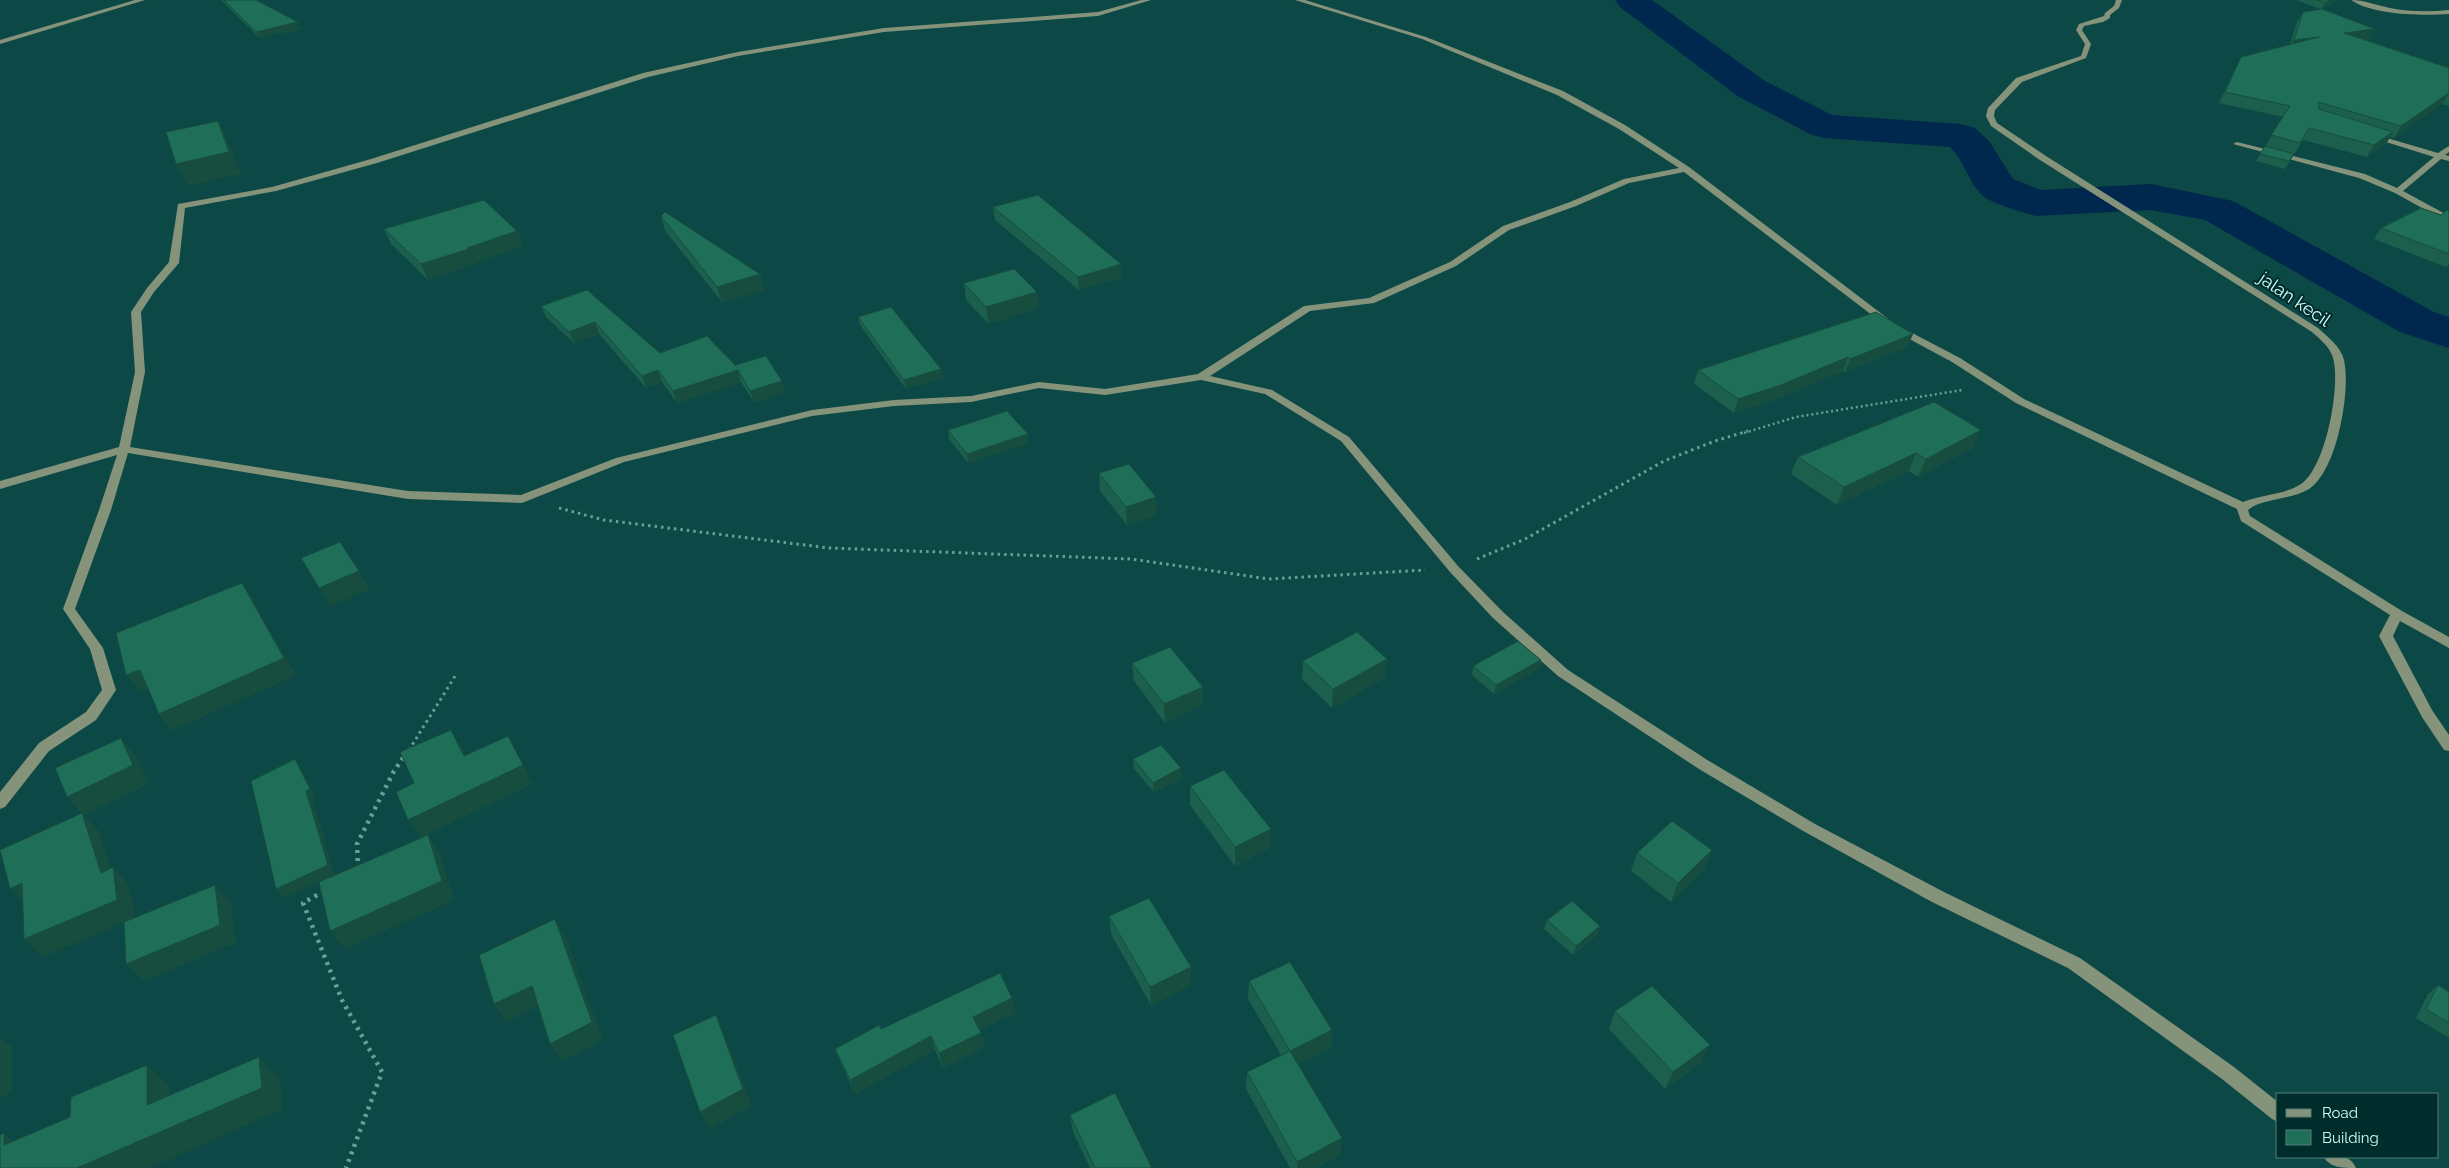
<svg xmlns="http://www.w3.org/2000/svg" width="2449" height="1168" viewBox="0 0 2449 1168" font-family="Raleway,sans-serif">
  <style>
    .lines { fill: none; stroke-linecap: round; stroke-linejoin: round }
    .river { fill: #00284e; fill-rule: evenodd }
    .path-far2 { stroke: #699f9b; stroke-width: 2.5; stroke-dasharray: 2 3; stroke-linecap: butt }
    .path-far1 { stroke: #699f9b; stroke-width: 3; stroke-dasharray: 2.5 4; stroke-linecap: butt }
    .path { stroke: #699f9b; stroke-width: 4.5; stroke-dasharray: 3 5; stroke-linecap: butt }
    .minor { fill: #86937b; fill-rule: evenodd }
    .wall { fill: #1b5f4c }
    .shaded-wall { fill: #164d3e }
    .building { fill: #1f6e58; stroke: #164d3e }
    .labels { text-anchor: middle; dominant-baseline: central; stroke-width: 4; stroke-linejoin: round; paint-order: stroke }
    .street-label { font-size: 18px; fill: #ccfbf7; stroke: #002d2b }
  </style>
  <rect width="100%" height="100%" fill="#0c4845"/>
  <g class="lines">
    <!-- river -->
    <path class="river" d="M1615,0H1652L1765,81L1832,115L1961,124L1975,128L1989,141L2013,179L2041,190L2151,184L2233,201L2434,312L2449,317V348L2400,332L2205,220L2151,210L2036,216C2024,213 1990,203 1982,195C1968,182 1964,160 1950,147L1824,138L1810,134L1739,97L1620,7Z"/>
    <!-- path-far2 -->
    <path class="path-far2" d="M1744,433L1796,417L1962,390"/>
    <!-- path-far1 -->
    <path class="path-far1" d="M559,508L604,520L829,548L1131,559L1269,579L1425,570
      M1477,559L1525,539L1664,461L1715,441L1748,431
      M409,750L457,673"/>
    <!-- path -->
    <path class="path" d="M358,869L357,844L394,771L405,755
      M324,891L303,903L342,1000L382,1072L346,1168"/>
    <!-- minor -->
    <path class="minor" d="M135,0H145L0,44V40Z
      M1141,0H1151L1098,16L884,32L738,56L648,77L377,163L276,191L185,208L179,263L154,292L141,312L145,372L130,447L408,491L521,495L616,458L812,410L894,400L971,396L1039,382L1105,389L1198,374L1304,306L1369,298L1450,262L1503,226L1570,202L1624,179L1679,168L1619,129L1557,95L1422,39L1295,0H1305L1426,37L1563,91L1625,125L1689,167L1895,324L1960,358L2024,399L2243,502C2262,494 2284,495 2301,484C2326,467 2341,385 2333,358C2330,347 2320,339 2312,332L2040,160L1991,126L1986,116L1988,108L2016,78L2081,56L2085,44L2076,30L2079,24L2104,16L2105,13L2114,6L2116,0H2122L2119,8L2110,15V18L2103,22L2084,26L2082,30L2091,44L2086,58L2022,82L1995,110L1994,116L1997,123L2046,156L2318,328C2328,337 2341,347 2344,360C2351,391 2337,471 2309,489C2291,500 2262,498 2248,510L2250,516L2402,611L2449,637V648L2400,621L2393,636L2432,710L2449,735V751L2444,750L2422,717L2379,636L2390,615L2241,521L2237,509L2016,403L1952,362L1889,328L1684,172L1629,183L1576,206L1509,230L1456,266L1374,303L1310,311L1210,376L1272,390L1349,437L1458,566L1503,612L1568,670L1709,761L1815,824L1944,892L2080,958L2234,1067L2278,1102V1122L2272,1119L2222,1079L2068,968L1932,902L1805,832L1699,769L1558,676L1493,618L1450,572L1341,441L1265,394L1201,380L1105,395L1039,388L971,402L894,406L812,416L624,462L522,503L408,499L128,453L111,510L75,609L103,648L116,690L96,720L49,751L5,807L0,809V792L39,743L86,712L102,690L90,649L63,609L99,510L117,455L0,489V481L119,447L135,372L131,312L147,288L169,262L178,204L272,187L371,159L643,73L738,52L884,28L1098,12Z
      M2351,0C2364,0 2376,5 2390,8C2409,12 2429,12 2449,10V14C2422,16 2373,15 2351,0Z
      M2370,133L2438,153L2449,146V152L2445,155L2449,156V161L2441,159L2403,191L2449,216V223L2395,193L2359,178L2233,144L2237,142L2365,174L2397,188L2434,157L2370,137Z
      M2324,1157C2337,1156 2350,1154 2356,1168C2343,1168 2330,1168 2324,1157Z"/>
  </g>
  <!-- wall -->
  <path class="wall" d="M221,0H256L301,29L260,38Z
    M2296,0H2337L2322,9L2375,29L2369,40H2364L2449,68V106L2442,104L2394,138L2390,136L2386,144L2367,157L2303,140L2285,169L2256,161L2283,117L2219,103L2241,57L2290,44L2297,22L2303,12L2320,9Z
    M993,207L1121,264L1122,277L1079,290L995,220Z
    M2449,211V265L2446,267L2374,239L2381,228L2441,215Z
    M661,216L760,274L764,290L722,302L665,231Z
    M384,229L517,231L523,246L474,263L475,264L428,280L391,244Z
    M964,283L1037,292L1039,308L989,324L966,300Z
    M587,290L660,353L735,366L785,393L754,402L741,382L677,403L662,382L646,388L599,334L574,343L546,317L541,306Z
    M858,317L941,369L943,378L906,389L860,325Z
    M1913,334L1907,347L1845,372L1843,371L1777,399L1734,413L1694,384L1698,370Z
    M948,430L1029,443L968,463L949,439Z
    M1973,448L1918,477L1909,471L1837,505L1791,474L1798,457Z
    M1099,473L1157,515L1127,525L1100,491Z
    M1387,659L1385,678L1332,708L1302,679L1303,661Z
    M1541,660L1539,669L1494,694L1472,675L1473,666Z
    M1132,663L1203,687V705L1165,723L1134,681Z
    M1133,759L1181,768L1182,778L1154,792L1134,769Z
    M1190,786L1270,848L1235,866L1190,805Z
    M1637,853L1705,869L1671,902L1631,871Z
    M1109,916L1191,985L1151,1005L1111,934Z
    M1547,920L1600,926L1597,935L1573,955L1544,929Z
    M1249,981L1332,1030L1331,1048L1297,1064L1342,1138L1340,1155L1315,1168H1290L1246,1089L1247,1072L1281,1055L1248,999Z
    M2438,985L2449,992V1038L2416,1018L2428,994Z
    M1012,998L1015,1013L980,1030L985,1047L943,1068L935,1050L855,1094L841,1063L835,1049L881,1029Z
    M1615,1011L1702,1062L1665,1089L1609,1029Z
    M1070,1115L1152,1168H1090L1073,1132Z"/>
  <!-- shaded-wall -->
  <path class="shaded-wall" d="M2329,0H2337L2321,9L2325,3Z
    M298,22L301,29L260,38L256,32Z
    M2375,29L2369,40L2338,44L2344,33Z
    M2319,37L2288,50L2294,40Z
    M2449,93L2442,104L2394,138L2401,126Z
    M218,121L229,143L241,174L188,186L176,164Z
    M2393,132L2386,144L2367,157L2374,145Z
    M517,231L523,246L474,263L475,264L428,280L421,264Z
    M1121,264L1122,277L1079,290L1078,277Z
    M760,274L764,290L722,302L717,287Z
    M1037,292L1039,308L989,324L986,307Z
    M595,322L599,334L574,343L569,332Z
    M1913,334L1907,347L1845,372L1850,359Z
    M1848,357L1843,371L1777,399L1734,413L1738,399Z
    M941,369L943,378L906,389L904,380Z
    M658,370L662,382L646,388L642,376Z
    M738,370L741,382L677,403L673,391Z
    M782,381L785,393L754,402L750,391Z
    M1981,430L1973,448L1918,477L1926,459Z
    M1028,434L1029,443L968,463L967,454Z
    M1916,453L1909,471L1837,505L1844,487Z
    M1156,497L1157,515L1127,525L1126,507Z
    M359,571L370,589L331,606L319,588Z
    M242,583L253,600L296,675L172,731L159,714Z
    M1387,659L1385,678L1332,708L1333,689Z
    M1541,660L1539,669L1494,694L1496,685Z
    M140,670L154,686L140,692L126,675Z
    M1203,687V705L1165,723L1164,704Z
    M451,730L462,748L475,775L464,756Z
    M508,736L533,784L420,838L408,820Z
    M121,738L136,756L149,784L84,815L99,831L115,882L113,867L130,886L135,918L43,957L24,939L101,873L82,814L67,797Z
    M295,759L301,769L316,798L313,800L335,875L284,898L276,889Z
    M1181,768L1182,778L1154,792L1153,783Z
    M1271,829L1270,848L1235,866V847Z
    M428,835L440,853L454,900L345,949L330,931Z
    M1712,850L1705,869L1671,902L1678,883Z
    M22,883L29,907L10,889Z
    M215,885L231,903L236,943L144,981L126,964Z
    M555,919L566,937L603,1040L562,1061L550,1044Z
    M1600,926L1597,935L1573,955L1576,946Z
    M1191,967V985L1151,1005L1150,987Z
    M532,986L543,1004L506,1022L494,1004Z
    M1012,998L1015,1013L977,1031L973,1017Z
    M716,1015L724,1033L752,1106L710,1129L700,1112Z
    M1332,1030L1331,1048L1289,1068L1290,1051Z
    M981,1033L985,1047L943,1068L939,1053Z
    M931,1036L935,1050L855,1094L850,1080Z
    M0,1037L12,1047V1092L0,1098Z
    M1710,1045L1702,1062L1665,1089L1673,1072Z
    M259,1057L280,1079L283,1109L150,1168H77Z
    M147,1065L170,1087L171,1126L147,1105Z
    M4,1133L32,1154L4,1145Z
    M1342,1138L1340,1155L1315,1168H1297V1162Z"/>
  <!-- building -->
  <path class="building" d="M224,0H256L298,22L256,32Z
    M2317,0H2329L2325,3Z
    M2322,9L2375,29L2344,33L2449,68V93L2401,126L2318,102L2319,109L2393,132L2374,145L2309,128L2300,143L2271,135L2290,106L2225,92L2241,57L2319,37L2294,40L2303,12Z
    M218,121L229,152L176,164L166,132Z
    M2265,146L2294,154L2289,161L2260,154Z
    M1038,195L1121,264L1078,277L993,207Z
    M484,200L517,231L467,248L469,249L421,264L384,229Z
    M2421,208L2441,215L2447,210L2449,211V254L2381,228Z
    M665,212L760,274L717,287L661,216Z
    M1014,269L1037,292L986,307L964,283Z
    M587,290L660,353L707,336L737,367L735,365L766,356L782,381L750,391L738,370L673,391L658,370L642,376L595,322L569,332L541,306Z
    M891,307L941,369L904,380L858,317Z
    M1876,312L1913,334L1850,359L1848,357L1781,385L1738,399L1698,370Z
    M1934,402L1981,430L1926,459L1916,453L1844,487L1798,457Z
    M1007,411L1028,434L967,454L948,430Z
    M1129,464L1156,497L1126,507L1099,473Z
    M340,542L359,571L319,588L301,558Z
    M242,583L284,658L159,714L140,670L126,675L116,633Z
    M1357,632L1387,659L1333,689L1303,661Z
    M1518,641L1541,660L1496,685L1473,666Z
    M1170,647L1203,687L1164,704L1132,663Z
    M451,730L464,756L508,736L523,765L408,820L396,792L414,783L400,752Z
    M121,738L133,765L67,797L55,768Z
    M1161,745L1181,768L1153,783L1133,759Z
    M295,759L310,789L306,791L328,865L276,889L251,781Z
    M1224,770L1271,829L1235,847L1190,786Z
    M82,813L101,873L113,867L117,900L24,939L22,883L10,889L0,850Z
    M1672,821L1712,850L1678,883L1637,853Z
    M428,835L442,881L330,931L319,882Z
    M215,885L220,925L126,964L124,922Z
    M1149,898L1191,967L1150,987L1109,916Z
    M1572,901L1600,926L1576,946L1547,920Z
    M555,919L592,1022L550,1044L532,986L494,1004L479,955Z
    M1290,962L1332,1030L1290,1051L1249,981Z
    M1000,973L1012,998L973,1017L981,1033L939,1053L931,1036L850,1080L835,1049L879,1025L881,1029Z
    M2438,985L2449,992V1023L2426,1009Z
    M1652,986L1710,1045L1673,1072L1615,1011Z
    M716,1015L743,1089L700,1112L673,1035Z
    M1290,1051L1342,1138L1297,1162L1247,1072Z
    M259,1057L262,1088L77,1168H0V1135L4,1133V1145L70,1117L71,1097L147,1065V1105Z
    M1115,1093L1152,1168H1095L1070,1115Z"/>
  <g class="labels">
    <!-- street labels -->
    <g class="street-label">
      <text transform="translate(2295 299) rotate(34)">jalan kecil</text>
    </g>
  </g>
  <!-- legend -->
  <rect x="2276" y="1093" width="162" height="65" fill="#002d2b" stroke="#527f7d"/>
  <rect x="2286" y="1109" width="25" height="8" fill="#86937b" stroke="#527f7d"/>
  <text x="2322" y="1118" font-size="15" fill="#ccfbf7">Road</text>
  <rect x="2286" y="1130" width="25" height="15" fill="#1f6e58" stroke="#527f7d"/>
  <text x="2322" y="1143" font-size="15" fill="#ccfbf7">Building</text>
</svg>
